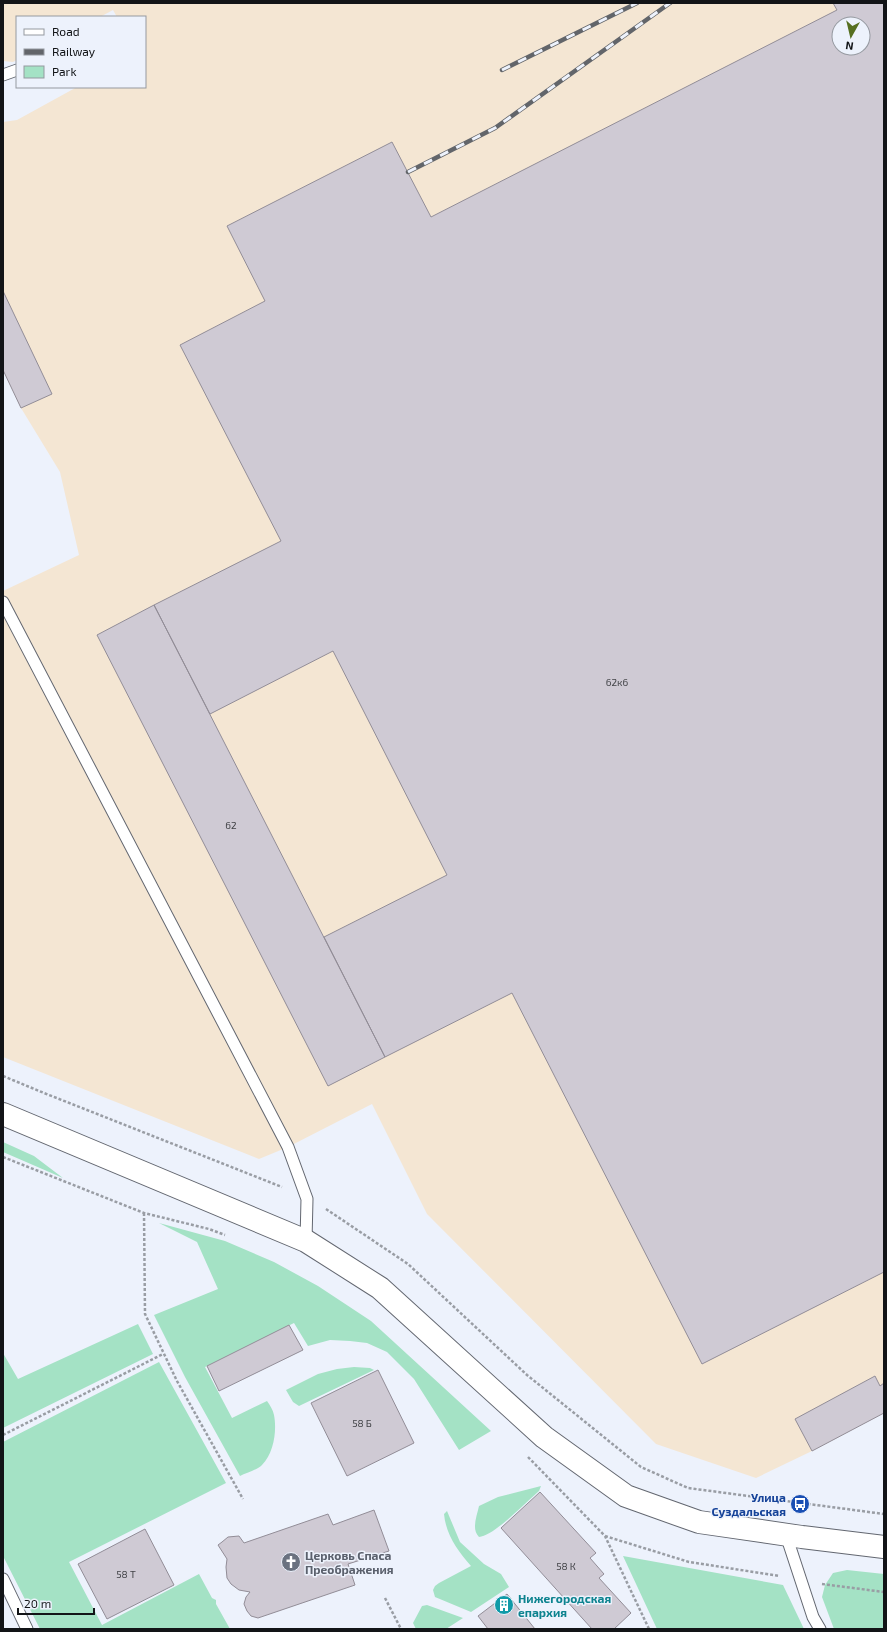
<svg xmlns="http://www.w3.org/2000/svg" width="887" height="1632" viewBox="0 0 887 1632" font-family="'Exo 2',sans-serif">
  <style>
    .industrial { fill: #f4e6d3; fill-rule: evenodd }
    .green { fill: #a4e2c5 }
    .building { fill: #cfcad4; stroke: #928d97; fill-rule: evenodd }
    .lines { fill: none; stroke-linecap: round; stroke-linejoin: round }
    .lane-casing { stroke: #636770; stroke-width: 13 }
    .secondary-casing { stroke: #636770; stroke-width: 24 }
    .path { stroke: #999da4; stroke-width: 2.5; stroke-dasharray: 3 2; stroke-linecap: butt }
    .lane { stroke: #fff; stroke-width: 11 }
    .secondary { stroke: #fff; stroke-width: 22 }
    .rail-casing { stroke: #62656a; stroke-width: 4.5 }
    .rail { stroke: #edf2fc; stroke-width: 3; stroke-dasharray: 9; stroke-linecap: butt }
    .labels { text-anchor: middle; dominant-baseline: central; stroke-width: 3; stroke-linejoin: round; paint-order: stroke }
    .number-label { font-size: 10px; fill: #414246 }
    .transit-label { font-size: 12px; font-weight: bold; fill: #164399; stroke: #edf2fc; text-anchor: end }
    .worship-label { font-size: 12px; font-weight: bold; fill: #5b616d; stroke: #edf2fc; text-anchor: start }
    .culture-label { font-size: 12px; font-weight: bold; fill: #0d838f; stroke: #edf2fc; text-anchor: start }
  </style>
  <rect width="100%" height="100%" fill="#edf2fc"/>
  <!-- industrial -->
  <path class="industrial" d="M3,3H884V1413L812,1451L756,1478L656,1444L427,1214L372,1104L288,1147L259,1159L3,1057V591L79,555L60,472L21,408L3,370V122L17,120L77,87H145V17H117L113,10L100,17H17V60L13,62L3,61ZM839,24H863V48H839Z"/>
  <!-- green -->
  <path class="green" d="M3,1142L34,1156L63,1178L3,1152Z
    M159,1223L225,1241L274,1262L318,1286L371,1321L491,1431L459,1450L414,1379L387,1352L367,1343L350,1341L330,1340L308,1346L294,1323L205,1367L232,1418L267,1401C270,1405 273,1410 274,1415C277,1430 274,1453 262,1465C257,1470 246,1473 240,1476L185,1377L154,1315L218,1289L197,1242Z
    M138,1324L153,1354L3,1428V1353L18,1379Z
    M159,1362L226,1483L69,1562L102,1625L199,1574L212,1598L216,1600V1604L230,1629H40L3,1556V1442Z
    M354,1367L370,1368L374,1370L299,1406L293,1402L286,1390L318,1374L337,1369Z
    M541,1486L539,1491C526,1502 494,1536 479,1537C471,1529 477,1516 479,1506L498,1497Z
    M447,1511L460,1542L484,1564L501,1574L509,1587L471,1612L435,1597L433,1590L435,1586L439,1583L471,1566C458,1551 446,1535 444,1514Z
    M623,1556L783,1585L804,1629H657Z
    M847,1570L884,1574V1629H834L822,1597L825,1585L833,1573Z
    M427,1605L463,1618L446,1629H416L413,1623L422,1606Z"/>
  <!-- building -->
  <path class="building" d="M833,3H884V1272L702,1364L512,993L385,1057L324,937L447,875L333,651L210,714L154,605L281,541L180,345L265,301L227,226L392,142L431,217L837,10ZM839,24H863V48H839Z
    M3,291L52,394L21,408L3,370Z
    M154,605L385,1057L328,1086L97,635Z
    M289,1325L303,1350L219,1391L207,1366Z
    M378,1370L414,1443L347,1476L311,1403Z
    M875,1376L880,1386L884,1383V1413L812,1451L795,1419Z
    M540,1492L596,1553L590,1558L604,1574L599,1578L631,1613L614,1629H592L501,1528Z
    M374,1510L389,1551L348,1564L355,1585L258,1618L251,1616L247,1611L244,1604L246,1597L250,1592L239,1590L231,1584L227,1578L226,1567L227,1559L218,1545L222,1542L228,1537L239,1536L244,1543L328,1514L333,1525Z
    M145,1529L174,1585L107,1619L78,1564Z
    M507,1594L535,1629H488L478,1616Z"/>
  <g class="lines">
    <defs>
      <path id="lane" d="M3,75L17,70
        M3,602L288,1147L307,1199L306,1241
        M786,1535L813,1617L820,1629
        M3,1579L27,1629"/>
      <path id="secondary" d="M3,1114L306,1241L380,1288L544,1437L626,1496L699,1522L802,1537L884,1547"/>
    </defs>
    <!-- lane casing -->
    <use href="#lane" class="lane-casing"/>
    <!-- secondary casing -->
    <use href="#secondary" class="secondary-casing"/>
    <!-- path -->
    <path class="path" d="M3,1076L44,1093L282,1187
      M3,1157L144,1213L209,1229L225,1235
      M326,1209L408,1264L527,1375L641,1467L688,1488L884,1514
      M144,1213L145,1314L177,1381L243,1499
      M3,1435L163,1354
      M528,1457L605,1536L649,1629
      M605,1536L689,1562L780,1576
      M822,1584L884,1592
      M385,1598L401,1629"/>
    <!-- lane -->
    <use href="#lane" class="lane"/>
    <!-- secondary -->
    <use href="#secondary" class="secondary"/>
    <defs>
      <path id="rail" d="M502,70L637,3
        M408,172L495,128L670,3"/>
    </defs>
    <!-- rail casing -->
    <use href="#rail" class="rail-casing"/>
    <!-- rail -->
    <use href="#rail" class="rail"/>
  </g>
  <!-- icons -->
  <defs>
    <symbol id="bus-disc" viewBox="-11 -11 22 22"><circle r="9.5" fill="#1a4fb4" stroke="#edf2fc"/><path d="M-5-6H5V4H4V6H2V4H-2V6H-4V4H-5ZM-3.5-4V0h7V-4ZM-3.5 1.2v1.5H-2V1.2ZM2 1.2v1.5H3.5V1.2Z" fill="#fff"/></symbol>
    <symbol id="church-disc" viewBox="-11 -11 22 22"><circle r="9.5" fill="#6b7280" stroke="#edf2fc"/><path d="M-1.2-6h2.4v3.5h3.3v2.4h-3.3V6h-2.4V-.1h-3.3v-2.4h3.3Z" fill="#fff"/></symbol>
    <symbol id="building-disc" viewBox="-11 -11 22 22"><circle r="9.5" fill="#0f9aa8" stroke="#edf2fc"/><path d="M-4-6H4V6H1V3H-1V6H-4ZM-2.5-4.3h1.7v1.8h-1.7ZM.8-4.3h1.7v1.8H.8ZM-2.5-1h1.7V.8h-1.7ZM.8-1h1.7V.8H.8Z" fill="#fff"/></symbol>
  </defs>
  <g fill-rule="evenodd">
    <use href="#bus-disc" x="789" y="1493" width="22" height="22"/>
    <use href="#church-disc" x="280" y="1551" width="22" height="22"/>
    <use href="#building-disc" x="493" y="1594" width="22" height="22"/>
  </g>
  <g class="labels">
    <!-- number labels -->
    <g class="number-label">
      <text x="617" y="682">62к6</text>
      <text x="231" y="825">62</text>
      <text x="362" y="1423">58 Б</text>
      <text x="566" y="1566">58 К</text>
      <text x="126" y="1574">58 Т</text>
    </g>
    <!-- transit labels -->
    <g class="transit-label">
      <text x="786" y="1497">Улица<tspan x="786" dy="14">Суздальская</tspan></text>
    </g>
    <!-- worship labels -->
    <g class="worship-label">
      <text x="305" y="1555">Церковь Спаса<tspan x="305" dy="14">Преображения</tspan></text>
    </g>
    <!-- culture labels -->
    <g class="culture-label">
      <text x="518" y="1598">Нижегородская<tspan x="518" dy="14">епархия</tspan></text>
    </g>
  </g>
  <!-- border -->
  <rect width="887" height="1632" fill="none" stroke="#121417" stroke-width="8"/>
  <!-- legend -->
  <rect x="16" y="16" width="130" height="72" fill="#edf2fc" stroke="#9599a0"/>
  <rect x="24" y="29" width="20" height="6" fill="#ffffff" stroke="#9599a0"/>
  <text x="52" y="36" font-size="12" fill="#121417">Road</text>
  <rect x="24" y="49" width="20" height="6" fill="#62656a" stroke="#9599a0"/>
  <text x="52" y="56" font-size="12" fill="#121417">Railway</text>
  <rect x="24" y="66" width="20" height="12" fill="#a4e2c5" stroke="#9599a0"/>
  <text x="52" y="76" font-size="12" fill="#121417">Park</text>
  <!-- north arrow -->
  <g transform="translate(851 36) rotate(188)"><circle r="19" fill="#edf2fc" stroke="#9599a0"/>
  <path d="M0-3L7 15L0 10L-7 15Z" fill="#566f21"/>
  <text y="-6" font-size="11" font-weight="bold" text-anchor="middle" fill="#121417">N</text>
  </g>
  <!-- scale -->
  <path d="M18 1608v6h76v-6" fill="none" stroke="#121417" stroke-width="2"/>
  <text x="24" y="1608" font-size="12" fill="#121417" stroke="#edf2fc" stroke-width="3" paint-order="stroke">20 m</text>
</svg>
